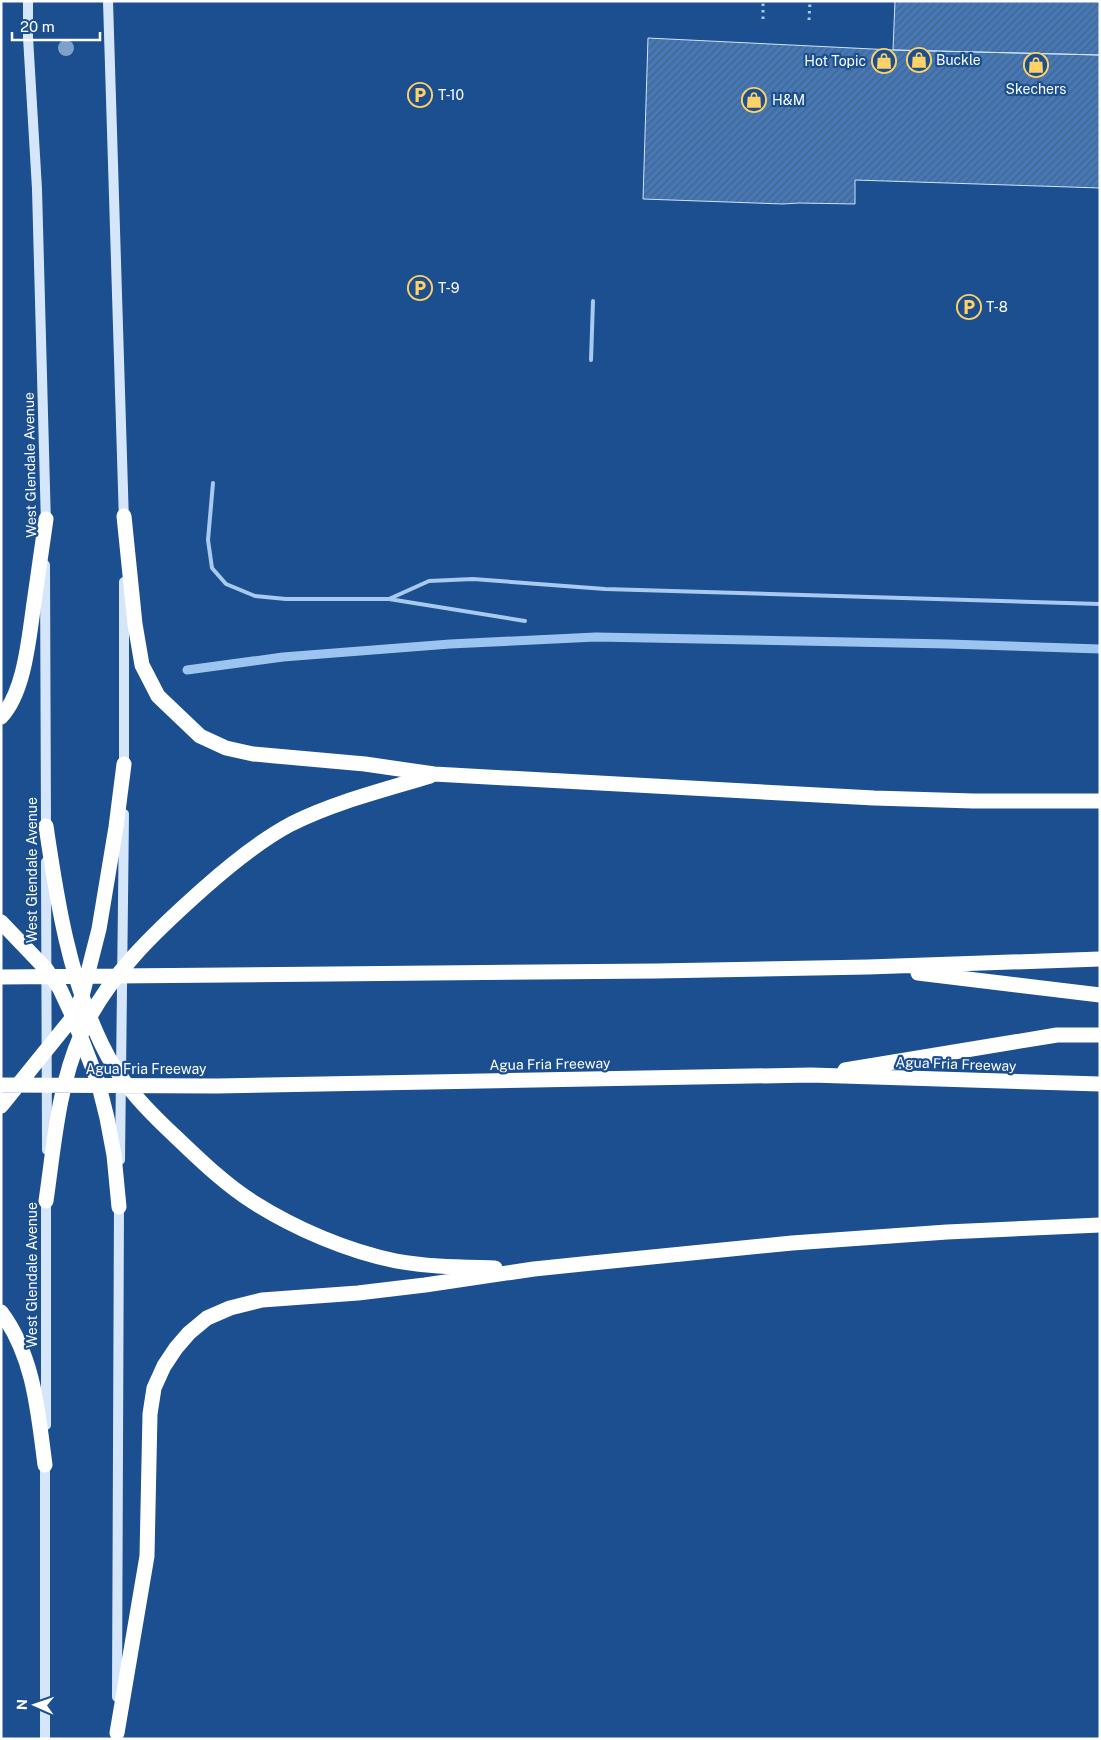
<svg xmlns="http://www.w3.org/2000/svg" width="1101" height="1740" viewBox="0 0 1101 1740" font-family="'Public Sans',sans-serif">
  <style>
    .lines { fill: none; stroke-linecap: round; stroke-linejoin: round }
    .stream { stroke: #9cc4f0; stroke-width: 9 }
    .building { fill: url(#building-hatch); stroke: #cfe3fa }
    .path { stroke: #a9c9ee; stroke-width: 3; stroke-dasharray: 2.5 4; stroke-linecap: butt }
    .lane { stroke: #a9c9ee; stroke-width: 4 }
    .secondary { stroke: #d6e6fa; stroke-width: 10 }
    .highway { stroke: #fff; stroke-width: 15 }
    .tree { fill: #7ea0ca }
    .labels { text-anchor: middle; dominant-baseline: central; stroke-width: 4.5; stroke-linejoin: round; paint-order: stroke }
    .poi-label { font-size: 14px; fill: #fff; stroke: #1b4f8f; text-anchor: start }
    .street-label { font-size: 14px; fill: #fff; stroke: #1b4f8f }
  </style>
  <defs>
    <pattern id="building-hatch" width="6" height="6" patternUnits="userSpaceOnUse" patternTransform="scale(1.25)"><rect width="6" height="6" fill="#4478b7"/><path d="M-1 1l2-2M0 6l6-6M5 7l2-2" fill="none" stroke="#486282"/></pattern>
  </defs>
  <rect width="100%" height="100%" fill="#1b4f8f"/>
  <g class="lines">
    <!-- stream -->
    <path class="stream" d="M187,670L283,657L450,644L596,637L948,644L1100,649"/>
  </g>
  <!-- building -->
  <path class="building" d="M895,1H1100V55L893,50Z
    M648,38L893,50L1100,55V188L855,180V204L799,203L783,204L643,199Z"/>
  <g class="lines">
    <!-- path -->
    <path class="path" d="M763,19V1
      M809,20L810,1"/>
    <!-- lane -->
    <path class="lane" d="M591,360L593,301
      M213,483L208,540L212,568L226,584L255,596L286,599H389L525,621
      M389,599L429,581L473,579L605,589L1100,604"/>
    <!-- secondary -->
    <path class="secondary" d="M28,1V37L37,189L46,525
      M108,1L124,522
      M45,565L46,830
      M124,770V582
      M46,862L47,1150
      M120,1160L124,814
      M46,1425V1195
      M117,1697L119,1202
      M45,1739V1460"/>
    <!-- highway -->
    <path class="highway" d="M124,516L135,624L142,665L158,696L200,736L226,748L253,754L365,764L434,774L874,798L973,801H1100
      M1,717C25,692 29,636 34,603C38,575 42,547 46,519
      M46,826C57,901 69,977 102,1045C120,1083 148,1111 178,1139C201,1161 226,1185 253,1202C296,1229 347,1251 396,1261C429,1267 462,1267 495,1268
      M1,922L46,969L60,989L73,1017L98,1082L107,1118L114,1155L119,1207
      M918,973L1100,995
      M1,977L656,971L868,967L1100,959
      M845,1070L1057,1035H1100
      M1,1085L217,1086L811,1075L1100,1084
      M1,1106L73,1017L82,996L99,929L116,827L124,764
      M46,1201C54,1146 58,1087 81,1035C105,978 158,929 203,889C230,865 259,841 291,824C335,802 384,790 430,776
      M1,1312C34,1356 38,1412 45,1465
      M117,1733L147,1556L150,1414L154,1388L164,1366L176,1348L189,1333L207,1318L230,1308L262,1300L358,1293L425,1285L534,1269L592,1263L792,1243L947,1232L1100,1225"/>
  </g>
  <!-- trees -->
  <circle class="tree" cx="66" cy="48" r="8"/>
  <!-- icons -->
  <defs>
    <symbol id="shop-ring" viewBox="-11 -11 22 22"><circle r="9.5" fill="#1b4f8f" stroke="#ffd166" stroke-width="1.5"/><path d="M-5-2.5h2.3a2.7 3.5 0 0 1 5.4 0H5L5.5 6h-11ZM-1.5-2.5h3a1.5 2.3 0 0 0-3 0Z" fill="#ffd166"/></symbol>
    <symbol id="parking-ring" viewBox="-11 -11 22 22"><circle r="9.5" fill="#1b4f8f" stroke="#ffd166" stroke-width="1.5"/><path d="M-3.5-5.5H1a3.5 3.5 0 0 1 0 7H-1V5.5H-3.5ZM-1-3.4V-.6H.8a1.4 1.4 0 0 0 0-2.8Z" fill="#ffd166"/></symbol>
  </defs>
  <g fill-rule="evenodd">
    <use href="#shop-ring" x="905" y="46" width="28" height="28"/>
    <use href="#shop-ring" x="870" y="47" width="28" height="28"/>
    <use href="#shop-ring" x="1022" y="51" width="28" height="28"/>
    <use href="#parking-ring" x="406" y="81" width="28" height="28"/>
    <use href="#shop-ring" x="740" y="86" width="28" height="28"/>
    <use href="#parking-ring" x="406" y="274" width="28" height="28"/>
    <use href="#parking-ring" x="955" y="293" width="28" height="28"/>
  </g>
  <g class="labels">
    <!-- poi labels -->
    <g class="poi-label">
      <text x="936" y="60">Buckle</text>
      <text x="866" y="61" text-anchor="end">Hot Topic</text>
      <text x="1036" y="89" text-anchor="middle">Skechers</text>
      <text x="438" y="95">T-10</text>
      <text x="772" y="100">H&amp;M</text>
      <text x="438" y="288">T-9</text>
      <text x="986" y="307">T-8</text>
    </g>
    <!-- street labels -->
    <g class="street-label">
      <text transform="translate(30 465) rotate(-91)">West Glendale Avenue</text>
      <text transform="translate(32 870) rotate(-90)">West Glendale Avenue</text>
      <text transform="translate(550 1064) rotate(-1)">Agua Fria Freeway</text>
      <text transform="translate(956 1064) rotate(2)">Agua Fria Freeway</text>
      <text x="146" y="1069">Agua Fria Freeway</text>
      <text transform="translate(32 1275) rotate(-90)">West Glendale Avenue</text>
    </g>
  </g>
  <!-- border -->
  <rect width="1101" height="1740" fill="none" stroke="#ffffff" stroke-width="5"/>
  <!-- north arrow -->
  <g transform="translate(35 1705) rotate(272)" stroke="#1b4f8f" stroke-width="4" paint-order="stroke">
  <path d="M0-4L9 19L0 12L-9 19Z" fill="#ffffff"/>
  <text y="-8" font-size="14" font-weight="bold" text-anchor="middle" fill="#ffffff">N</text>
  </g>
  <!-- scale -->
  <path d="M12 32v8h88v-8" fill="none" stroke="#ffffff" stroke-width="2.5"/>
  <text x="20" y="32" font-size="15" fill="#ffffff" stroke="#1b4f8f" stroke-width="4" paint-order="stroke">20 m</text>
</svg>
